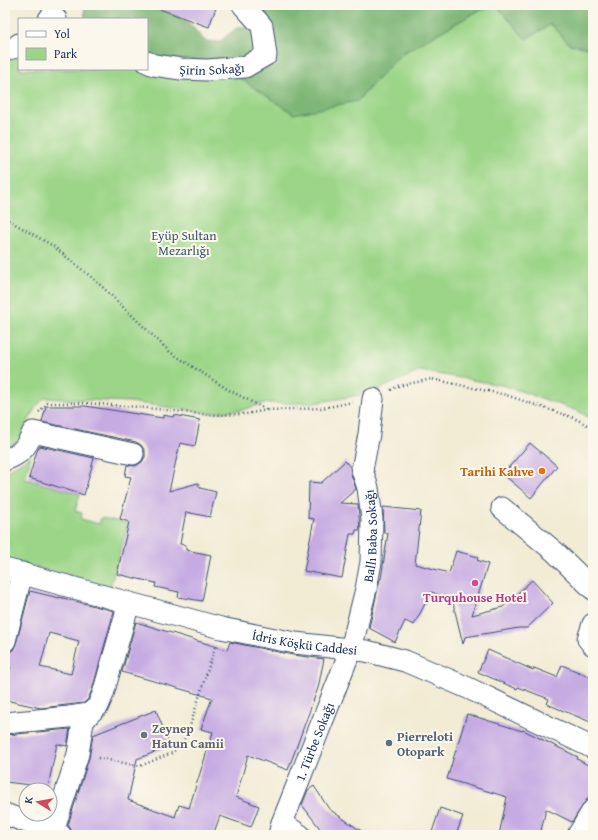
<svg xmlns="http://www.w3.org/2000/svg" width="598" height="840" viewBox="0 0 598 840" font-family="'Gentium Book Plus',serif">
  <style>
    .green { fill: #9cd588; stroke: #5c8273 }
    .forest { fill: #7db674; stroke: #4c7269 }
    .building { fill: #c6abe3; fill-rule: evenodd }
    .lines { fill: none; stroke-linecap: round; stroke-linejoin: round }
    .minor-casing { stroke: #3b4b70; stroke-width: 23 }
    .path { stroke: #3b4b70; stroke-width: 2.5; stroke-dasharray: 1 3; stroke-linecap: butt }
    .minor { stroke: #fff; stroke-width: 21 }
    .food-dot { fill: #e8710a; stroke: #fbf7ec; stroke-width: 1.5 }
    .hotel-dot { fill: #d1479c; stroke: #fbf7ec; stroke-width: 1.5 }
    .worship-dot { fill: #6b7280; stroke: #fbf7ec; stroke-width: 1.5 }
    .service-dot { fill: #5c6f8a; stroke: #fbf7ec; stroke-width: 1.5 }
    .labels { text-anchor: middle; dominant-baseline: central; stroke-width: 4; stroke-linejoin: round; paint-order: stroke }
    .street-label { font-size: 13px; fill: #1b2f5e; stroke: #fbf7ec }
    .park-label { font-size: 13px; fill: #3b5868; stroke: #fbf7ec }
    .food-label { font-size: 13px; font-weight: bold; fill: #c56008; stroke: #fbf7ec; text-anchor: end }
    .hotel-label { font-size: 13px; font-weight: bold; fill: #b23c85; stroke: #fbf7ec }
    .worship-label { font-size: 13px; font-weight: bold; fill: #5b616d; stroke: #fbf7ec; text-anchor: start }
    .service-label { font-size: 13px; font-weight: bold; fill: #4e5e75; stroke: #fbf7ec; text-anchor: start }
  </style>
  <rect width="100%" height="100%" fill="#fbf7ec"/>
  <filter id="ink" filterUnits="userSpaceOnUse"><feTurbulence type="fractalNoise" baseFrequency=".025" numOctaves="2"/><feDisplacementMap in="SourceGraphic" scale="8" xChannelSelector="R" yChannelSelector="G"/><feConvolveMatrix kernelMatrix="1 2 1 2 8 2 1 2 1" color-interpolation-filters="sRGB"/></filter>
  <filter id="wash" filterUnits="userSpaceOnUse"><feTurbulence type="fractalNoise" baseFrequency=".012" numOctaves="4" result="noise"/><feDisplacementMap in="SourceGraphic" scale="16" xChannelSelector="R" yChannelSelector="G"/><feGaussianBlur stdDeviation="0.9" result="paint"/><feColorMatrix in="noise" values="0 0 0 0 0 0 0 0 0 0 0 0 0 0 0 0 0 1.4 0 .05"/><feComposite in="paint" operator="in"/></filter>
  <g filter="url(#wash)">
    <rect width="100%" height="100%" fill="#f2ecd5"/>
    <!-- green -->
    <path class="green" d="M497,6L526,39L551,24L569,44L593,49V420L578,411L506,386L420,371L371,393L314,403H265L242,410L211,413L129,402L45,398L35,408L19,441L5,448V58L19,52V69H147L235,75L357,101L401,54L478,11Z
      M31,456L25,479L80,494L75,511L82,513L81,519L99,524L101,518L128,523L110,588L43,569L5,560V472Z"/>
    <!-- forest -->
    <path class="forest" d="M84,5H169L175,15L188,22L205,41L219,42L237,28L258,27L261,52L244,63L147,57V19H84L85,17Z
      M252,5H296L298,8L301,5H593V49L569,44L551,24L526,39L497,6L478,11L401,54L357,101L294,114L235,75L271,61Z"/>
    <g id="blocks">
      <!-- building -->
      <path class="building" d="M154,5H217L209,27L154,7Z
        M46,406H85L163,418V415L173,417L174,415L200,420L195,446L180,443L169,491L198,483L200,488L216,492L210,517L186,512L180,544L186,545V550L211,555L202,601L178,597L179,592L155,587L156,583L117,574L129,522L120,519L131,477L125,476L127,465L136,466L142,462L145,457V451L141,445L136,442L42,422Z
        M530,443L557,466L531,498L503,474Z
        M40,446L94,458L84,495L29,478L37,451Z
        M345,461L350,467L351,474L356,489L340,503L358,504L360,530H356L355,534H350L342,578L304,571L314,519L308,518L309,482L321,483Z
        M383,507L421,511L415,564L449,573L456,551L478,557L477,560L488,564L472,615L503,607L532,580L553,603L527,628H519L465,637L463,644L452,599L431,592L414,625L405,621L395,642L369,628L380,579H381L388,533H384Z
        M30,591L59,598V597L114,611L92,690L88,699L84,703L41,708L5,700V692L11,667H5V653L9,652L13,650L16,644ZM49,633L79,641L71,674L40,667Z
        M136,622L227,650L230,642L293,655L324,659L318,688L288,770L248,755L236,797L259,806L251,827L220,816L213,835H80L73,833L68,825L89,758L93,735L156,710L170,746L137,759L128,800L175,817L179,805L189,808L213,732L201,729L212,698L122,672Z
        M488,650L533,670L534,668L557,677L562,665L593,678V723L547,704L549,699L518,687L517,689L478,672Z
        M467,714L522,731L523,730L578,757L577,759L593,768V790L572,822L546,809L540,835H499L507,797L447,779Z
        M70,729L67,746L57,744L48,787L5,782V735Z
        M314,786L329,809L367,835H325L302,805L308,790Z
        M440,808L463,816L456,835H431Z"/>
    </g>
  </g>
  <g filter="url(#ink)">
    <use href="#blocks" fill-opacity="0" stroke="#3b4b70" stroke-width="1"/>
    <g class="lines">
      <defs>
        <g id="minor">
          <path d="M49,19L51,17L56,19"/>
          <path d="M5,50L16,47L19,44"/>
          <path id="s1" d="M147,62L154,65L181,69L207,70L245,67L266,55L262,26L243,5"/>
          <path d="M5,460C21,454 26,448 33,432L133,454"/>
          <path d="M502,508L555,552L593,589"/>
          <path id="s2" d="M5,569L221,628L295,643L366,651L405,661L468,688L593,748"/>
          <path d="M593,624L588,639L593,645"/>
          <path d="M5,641L22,573"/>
          <path d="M5,723L69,717L89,714"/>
          <path d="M5,814L61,835"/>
          <path d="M282,823L300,835"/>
          <path d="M53,832L78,754L83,722L89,714L98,706L103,694L129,603"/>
          <path id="s3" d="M279,835L282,823L351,649L366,589L371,562L372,519L368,488L362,470L369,434L373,399"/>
          <path d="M578,835L593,810"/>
        </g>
      </defs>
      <!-- minor casing -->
      <use href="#minor" class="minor-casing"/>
      <!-- path -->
      <path class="path" d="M5,218L53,246L95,280L170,352L227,389L267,410L323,408L353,402
        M391,390L398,386L432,379L506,395L574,418L593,428
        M39,412L47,403H85L138,407L210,415L246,414L267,410
        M98,758L140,766L172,753L183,742L190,726L215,647"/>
      <!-- minor -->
      <use href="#minor" class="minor"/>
    </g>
  </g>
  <!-- markers -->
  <circle class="food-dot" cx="542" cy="471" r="4"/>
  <circle class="hotel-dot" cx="475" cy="583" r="4"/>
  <circle class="worship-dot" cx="144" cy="735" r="4"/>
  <circle class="service-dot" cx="389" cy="743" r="4"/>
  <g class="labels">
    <!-- street labels -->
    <g class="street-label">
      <text stroke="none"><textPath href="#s1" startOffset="66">Şirin Sokağı</textPath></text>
      <text stroke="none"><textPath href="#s3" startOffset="315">Ballı Baba Sokağı</textPath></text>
      <text stroke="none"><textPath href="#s2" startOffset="309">İdris Köşkü Caddesi</textPath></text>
      <text stroke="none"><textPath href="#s3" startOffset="100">1. Türbe Sokağı</textPath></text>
    </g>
    <!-- park labels -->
    <g class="park-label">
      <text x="184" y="235">Eyüp Sultan<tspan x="184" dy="15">Mezarlığı</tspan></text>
    </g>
    <!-- food labels -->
    <g class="food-label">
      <text x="534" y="471">Tarihi Kahve</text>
    </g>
    <!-- hotel labels -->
    <g class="hotel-label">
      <text x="475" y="597">Turquhouse Hotel</text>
    </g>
    <!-- worship labels -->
    <g class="worship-label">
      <text x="152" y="728">Zeynep<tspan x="152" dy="15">Hatun Camii</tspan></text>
    </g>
    <!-- service labels -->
    <g class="service-label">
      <text x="397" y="736">Pierreloti<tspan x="397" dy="15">Otopark</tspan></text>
    </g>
  </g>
  <!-- margin -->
  <rect width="598" height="840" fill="none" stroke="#fbf7ec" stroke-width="20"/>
  <!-- legend -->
  <rect x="18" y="18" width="130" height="52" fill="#fbf7ec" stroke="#a1a7b3"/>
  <rect x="26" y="31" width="20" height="6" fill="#ffffff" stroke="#a1a7b3"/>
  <text x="54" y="38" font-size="12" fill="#1b2f5e">Yol</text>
  <rect x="26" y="48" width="20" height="12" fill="#9cd588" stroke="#a1a7b3"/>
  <text x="54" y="58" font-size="12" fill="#1b2f5e">Park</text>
  <!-- north arrow -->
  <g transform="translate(38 802) rotate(281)"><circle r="19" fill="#fbf7ec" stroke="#a1a7b3"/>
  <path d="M0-3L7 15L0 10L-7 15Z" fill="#d1495b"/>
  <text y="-6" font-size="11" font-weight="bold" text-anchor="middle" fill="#1b2f5e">K</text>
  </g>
</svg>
